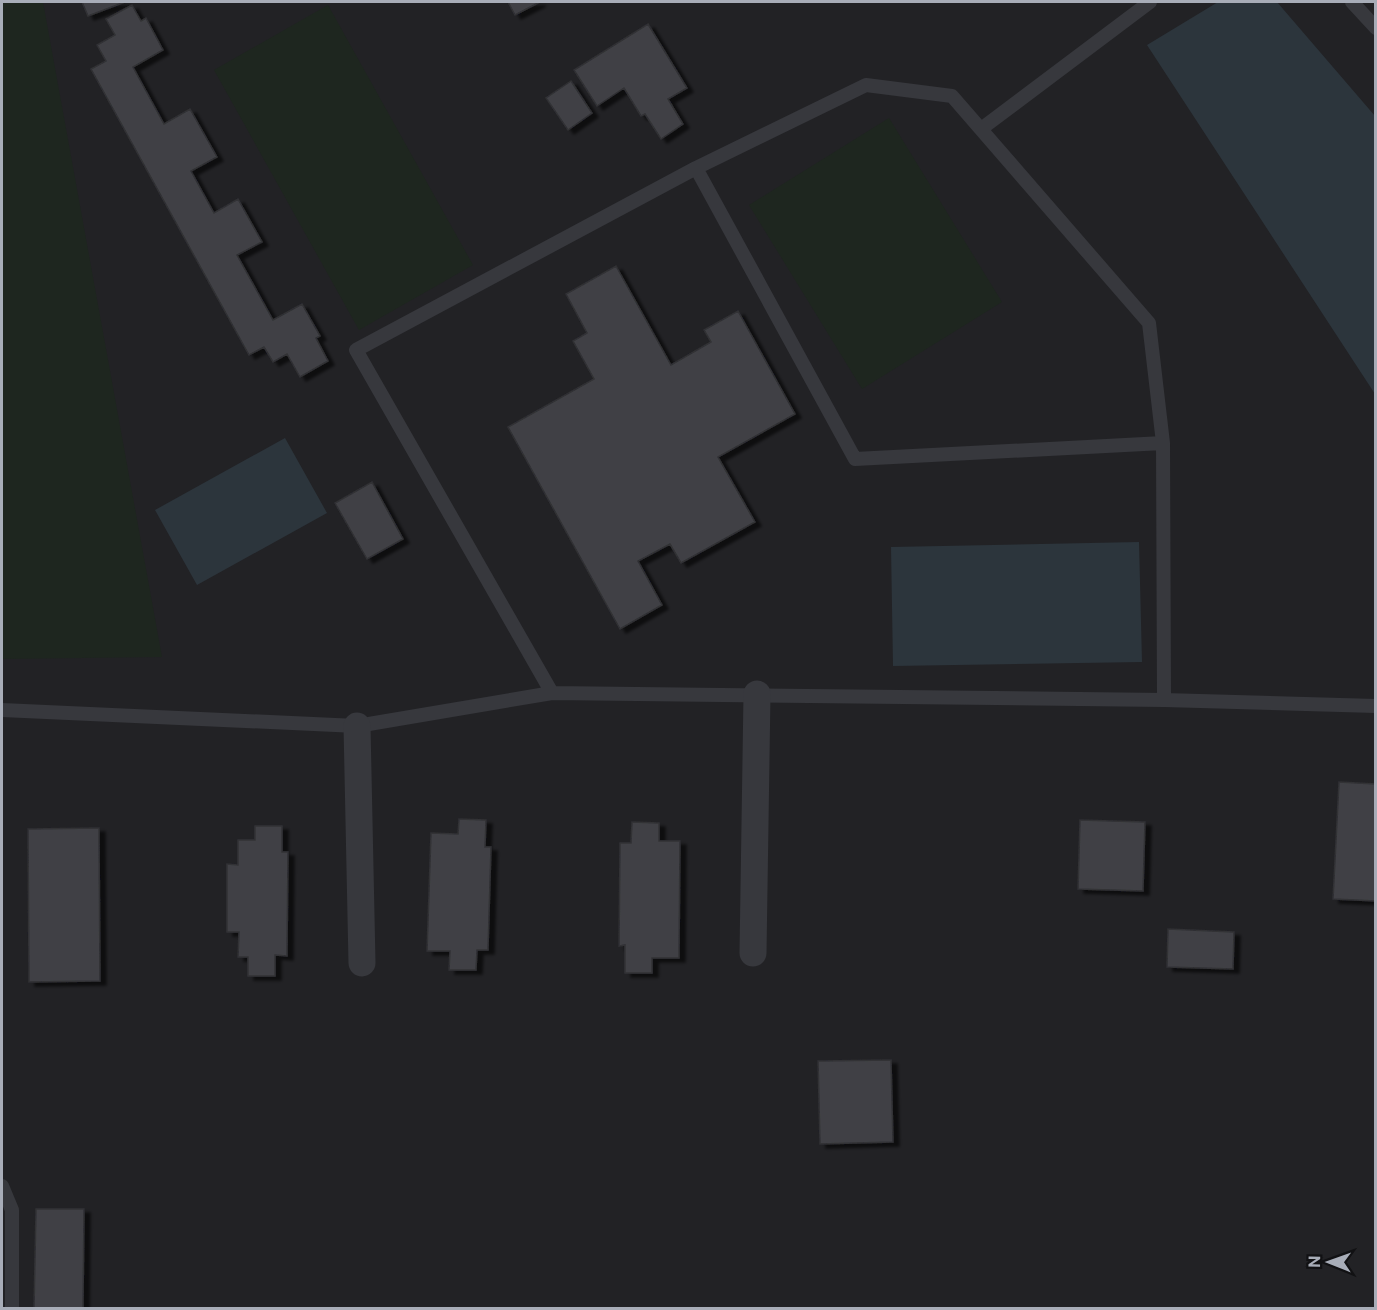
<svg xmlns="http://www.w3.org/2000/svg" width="1377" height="1310" viewBox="0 0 1377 1310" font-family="'Public Sans',sans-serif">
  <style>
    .built { fill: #222225 }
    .green { fill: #1e261f }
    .water { fill: #2c353c }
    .building { fill: #404145; stroke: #303034; stroke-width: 1.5; filter: url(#shadow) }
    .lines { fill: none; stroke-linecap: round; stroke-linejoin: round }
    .service { stroke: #37383d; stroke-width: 14 }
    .minor { stroke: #37383d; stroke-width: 27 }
  </style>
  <defs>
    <filter id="shadow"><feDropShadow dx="6" dy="4" stdDeviation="1.5" flood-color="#0009"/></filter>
  </defs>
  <rect width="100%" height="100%" fill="#161618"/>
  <!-- built -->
  <path class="built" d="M2,2H1375V1308H2Z"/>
  <!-- green -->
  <path class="green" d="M2,2H43L162,657L2,659Z
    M328,5L473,265L359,330L214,70Z
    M889,118L1002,302L862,389L749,205Z"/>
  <!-- water -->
  <path class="water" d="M1218,2H1277L1375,116V394L1147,45Z
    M285,438L327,513L197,585L155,510Z
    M1139,542L1142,662L893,666L891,547Z"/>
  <!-- building -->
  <path class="building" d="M82,2H125L88,16Z
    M508,2H540L515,15Z
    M132,5L141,21L146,18L163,50L133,67L164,124L190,109L217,157L191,171L214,213L238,199L262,242L237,255L273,320L302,304L320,336L316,338L328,361L300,377L287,354L273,362L264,347L249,355L91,69L106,61L97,45L115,35L106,19Z
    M648,24L687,88L668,99L683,124L661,139L645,114L641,116L624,88L597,106L574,70Z
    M571,81L592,113L568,130L546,98Z
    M616,266L671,365L711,342L704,330L738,311L795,414L718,457L755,522L681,563L670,544L638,561L662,605L620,629L508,427L594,379L573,341L587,333L566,294Z
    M372,482L403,539L367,559L335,503Z
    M1339,782L1376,784V901L1333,899Z
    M459,819L486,820L485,847H491L488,950H477L476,970H449L450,951H427L431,833L458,834Z
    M1080,820L1145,822L1143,891L1078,889Z
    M632,822L659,823V841H680L679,958H652V973H625V945L619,946L620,843H631Z
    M255,826H282V852H288L287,956L275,955V976H248V957H238L239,932H227V864L238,865V840H255Z
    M99,828L100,981L29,982L28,829Z
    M1168,929L1234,932L1233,969L1167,967Z
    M891,1060L893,1142L820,1144L818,1061Z
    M36,1209H84L83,1308H34Z"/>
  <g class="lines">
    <!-- service -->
    <path class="service" d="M1352,2L1376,28
      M981,129L1150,2
      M696,168L855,459L1163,443
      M552,693L356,350L696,168L866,85L952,96L1149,323L1163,443L1164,700
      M2,710L357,726L552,693L1164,700L1376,706
      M2,1186L12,1210V1308"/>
    <!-- minor -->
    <path class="minor" d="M357,726L362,963
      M753,953L757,694"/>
  </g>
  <!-- border -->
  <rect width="1377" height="1310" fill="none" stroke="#a8adb8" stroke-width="6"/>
  <!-- north arrow -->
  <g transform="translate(1329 1262) rotate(271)" stroke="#111113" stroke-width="4.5" paint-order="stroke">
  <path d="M0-4.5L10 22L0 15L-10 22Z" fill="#a8adb8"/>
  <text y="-9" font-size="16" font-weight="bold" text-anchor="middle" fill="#a8adb8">N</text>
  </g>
</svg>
